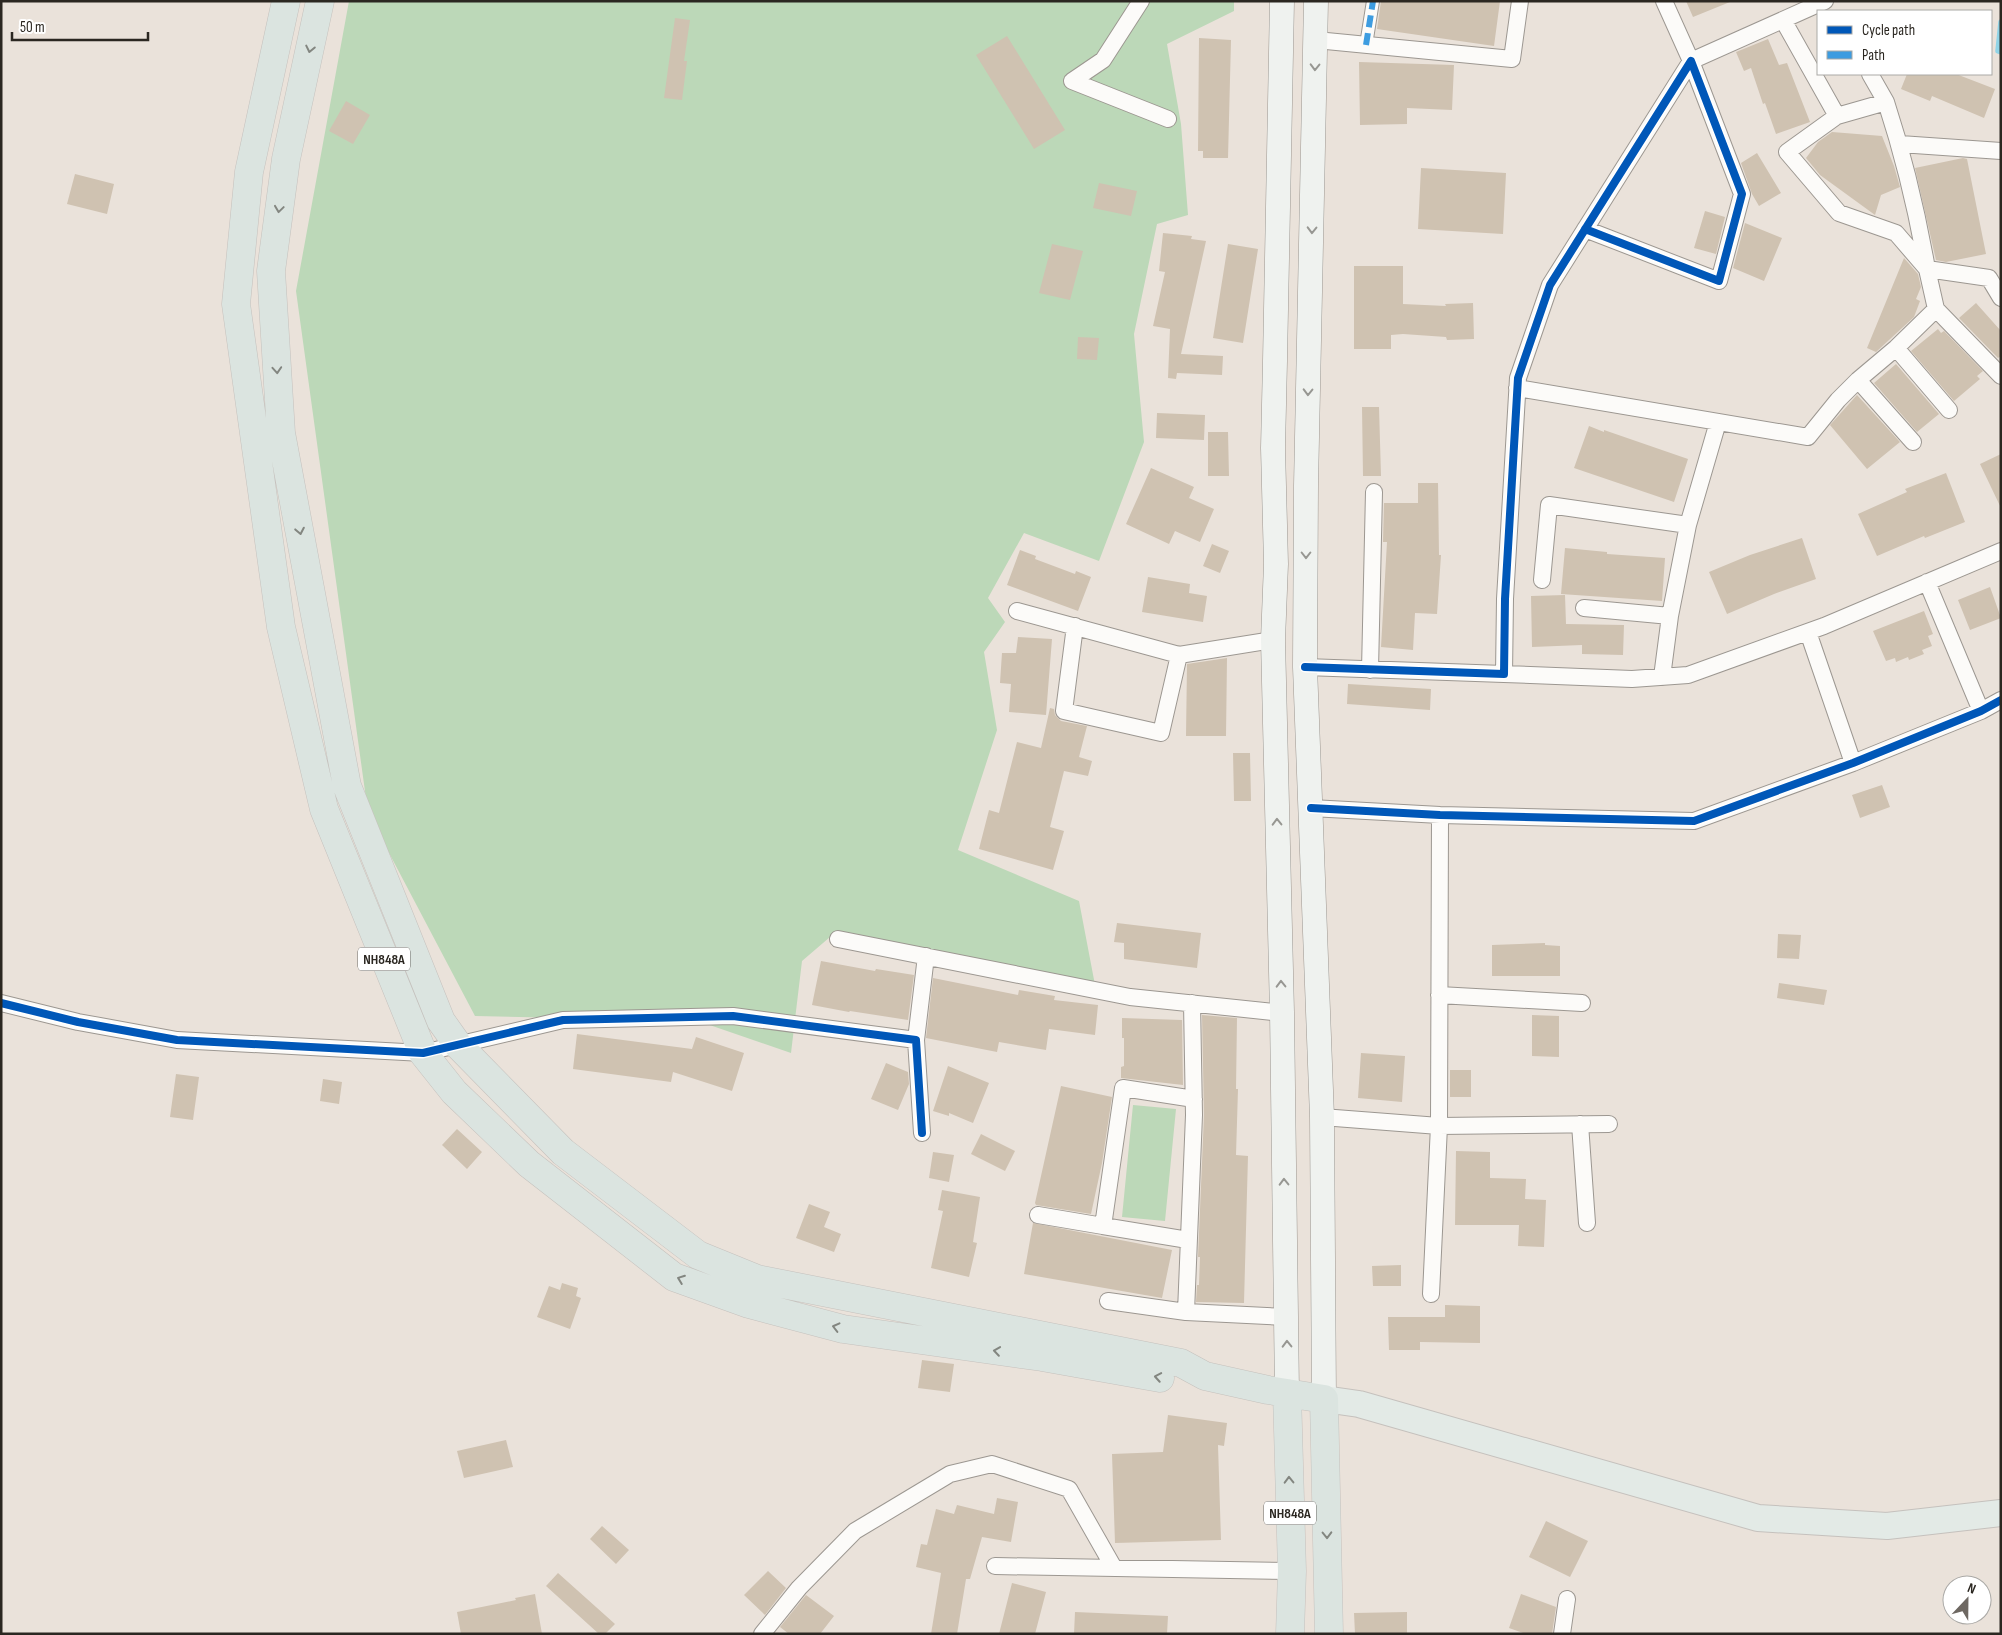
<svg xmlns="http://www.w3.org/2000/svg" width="2002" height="1635" viewBox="0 0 2002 1635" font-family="'Sofia Sans Condensed',sans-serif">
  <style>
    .green { fill: #bcd8b8 }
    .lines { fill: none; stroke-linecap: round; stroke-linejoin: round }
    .stream { stroke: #90d4e7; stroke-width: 5.5 }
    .building { fill: #cfc2b1 }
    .pedestrian-casing { stroke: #9c9791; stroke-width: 14 }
    .minor-casing { stroke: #9c9791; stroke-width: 18 }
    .secondary-casing { stroke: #9c9791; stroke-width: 25 }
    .primary-casing { stroke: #c5c1bd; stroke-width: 28 }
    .trunk-casing { stroke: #c5c1bd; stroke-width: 29 }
    .pedestrian { stroke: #fcfbf9; stroke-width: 12 }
    .minor { stroke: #fcfbf9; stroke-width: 16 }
    .secondary { stroke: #eff2ef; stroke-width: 24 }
    .primary { stroke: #e3eae6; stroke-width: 26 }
    .trunk { stroke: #dbe4e0; stroke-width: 28 }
    .quiet { stroke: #3d9ce0; stroke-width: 6; stroke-dasharray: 12 6; stroke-linecap: butt }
    .cycleway-casing { stroke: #fff; stroke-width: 11 }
    .cycleway { stroke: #0057b8; stroke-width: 8 }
    .oneway { stroke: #838680 }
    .oneway2 { stroke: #979792 }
    .labels { text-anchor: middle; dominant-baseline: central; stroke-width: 4.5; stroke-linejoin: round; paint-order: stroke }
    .shield { fill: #fff; stroke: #6b6864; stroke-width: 1 }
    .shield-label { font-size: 14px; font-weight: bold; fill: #2b2721 }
  </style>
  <rect width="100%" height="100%" fill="#eae2da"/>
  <!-- green -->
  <path class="green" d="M349,1H1234V11L1167,44L1181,124L1188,215L1157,224L1134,334L1144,442L1099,561L1024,533L988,598L1005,622L984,652L997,730L958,850L1079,901L1095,985L830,937L802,961L791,1053L698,1021L475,1016L368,813L296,291Z
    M1133,1105L1176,1109L1165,1221L1122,1217Z"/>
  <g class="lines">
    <!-- stream -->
    <path class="stream" d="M2001,22L1998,51L2001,52"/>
  </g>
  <!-- building -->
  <path class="building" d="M1381,1H1500L1494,46L1377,29Z
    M1686,1H1730V2L1693,17Z
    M675,18L690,20L684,61H687L682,100L664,98Z
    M1007,36L1065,130L1034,149L976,55Z
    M1199,38L1231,40L1228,158H1203V151H1198Z
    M1768,39L1779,65L1787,63L1810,122L1776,134L1765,103L1763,104L1751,68L1744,71L1736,52Z
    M1359,62L1454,65L1452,110L1407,108V124L1360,125Z
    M1907,74H1956L1995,89L1984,118L1932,96L1930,101L1901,89Z
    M346,101L370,115L353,144L329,131Z
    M1832,132L1882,136L1894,166L1900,187L1881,195L1875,215L1820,175L1806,158L1818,142Z
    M1757,153L1781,193L1759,206L1752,194L1741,163Z
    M1963,158L1967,159L1986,254L1946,262L1936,260L1915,168Z
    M1421,168L1506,173L1503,234L1418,229Z
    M75,174L114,184L107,214L67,204Z
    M1099,183L1137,191L1131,216L1093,208Z
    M1705,211L1725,217L1716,254L1694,248Z
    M1745,223L1782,238L1764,281L1733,268Z
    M1163,233L1192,236L1191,239L1206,241L1181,354L1223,356L1222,375L1177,373L1176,379L1168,378L1170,329L1153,326L1165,272L1159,271Z
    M1052,244L1083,251L1070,300L1039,293Z
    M1228,244L1258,249L1243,343L1213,338Z
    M1904,258L1918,274L1921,287L1916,299L1920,301L1914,317L1876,352L1867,348Z
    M1354,266H1403V304L1446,306L1445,304L1473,303L1474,339L1447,340L1446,337L1403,334L1391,335V349H1354Z
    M1976,303L2001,331V356L1998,358L1959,318Z
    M1938,329L1941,333L1944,331L1983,371L1977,376L1980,379L1954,401L1911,351Z
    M1078,337L1099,338L1097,360L1077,359Z
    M1896,364L1939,414L1917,432L1874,383Z
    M1857,395L1900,442L1867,469L1830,425Z
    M1362,407H1379L1381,476H1363Z
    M1157,413L1205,415L1204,440L1156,438Z
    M1589,426L1604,432V430L1688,459L1674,502L1574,468Z
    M1208,432H1228L1229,476H1208Z
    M2001,454V508L1980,464Z
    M1151,468L1194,487L1189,498L1214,509L1200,542L1175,531L1169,544L1126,524Z
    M1946,473L1965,522L1925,538L1924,536L1877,556L1858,514L1907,492L1905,489Z
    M1418,483H1438L1439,555H1441L1437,614L1415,613L1413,650L1381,647L1387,542H1383L1384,503H1418Z
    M1802,538L1816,579L1774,594L1727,614L1709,572L1750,555Z
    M1212,544L1229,551L1220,573L1203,566Z
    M1565,548L1607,552V554L1665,558L1662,601L1561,594Z
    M1020,550L1036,556L1035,559L1075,574L1076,571L1091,577L1078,611L1007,585Z
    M1148,577L1190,584L1189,593L1207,596L1203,622L1142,612Z
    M1990,587L2001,618L1970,630L1958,600Z
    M1565,595L1566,624L1624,625L1623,655L1582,654V645L1532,647L1531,596Z
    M1924,611L1933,634L1928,636L1932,646L1922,650L1924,654L1909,660L1908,657L1896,662L1895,658L1886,661L1873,631Z
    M1018,637L1052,639L1046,715L1009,712L1011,684L1000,683L1002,653H1016Z
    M1227,658L1226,736H1186L1187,664Z
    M1348,684L1431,689L1430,710L1347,704Z
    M1050,708L1054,709L1055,715L1061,721L1087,726L1079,757L1092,761L1088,776L1064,771L1050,827L1064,831L1053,870L979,849L989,810L999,813L1017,742L1041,748Z
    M1233,753H1250L1251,801H1234Z
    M1882,785L1890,807L1860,818L1852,795Z
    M1117,923L1201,933L1197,968L1124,959V943L1114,942Z
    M1778,934L1801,935L1799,959L1777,958Z
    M1545,943V945L1560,946V976H1492V945Z
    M821,961L875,971L876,969L914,975L908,1020L850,1011L849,1012L812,1005Z
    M933,978L1018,995L1019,990L1055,996L1054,1000L1098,1005L1095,1035L1049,1029L1046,1050L999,1042L997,1052L926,1038Z
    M1779,983L1827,990L1824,1005L1777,998Z
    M1202,1015L1237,1018L1236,1089H1238L1236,1155L1248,1156L1244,1303L1196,1302L1197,1285H1199L1200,1257H1198L1204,1115Z
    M1532,1015L1559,1016V1057L1532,1056Z
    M1122,1018L1182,1020L1183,1085L1121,1078V1067L1124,1066V1038H1122Z
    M577,1034L692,1049L696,1037L744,1053L732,1091L673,1072L671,1082L573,1069Z
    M1361,1053L1405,1056L1402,1102L1358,1098Z
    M886,1063L908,1072L909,1084L898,1110L871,1099Z
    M948,1066L989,1083L973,1123L949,1113V1116L933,1111Z
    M1450,1070H1471V1097H1450Z
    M176,1074L199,1077L193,1120L170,1117Z
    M323,1079L342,1082L339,1104L320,1101Z
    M1061,1086L1112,1097L1102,1163L1091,1214L1036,1205L1035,1203Z
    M457,1129L482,1152L467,1169L442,1145Z
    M981,1134L1015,1151L1005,1171L971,1154Z
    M1456,1151L1490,1152V1178L1526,1179L1525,1199L1546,1200L1544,1247L1518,1246L1519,1225H1455Z
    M933,1152L954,1155L949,1182L929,1178Z
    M942,1190L980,1197L973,1242L977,1243L969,1277L931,1268L943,1211L938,1210Z
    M809,1204L830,1212L824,1227L841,1234L834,1252L796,1238Z
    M1033,1223L1172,1250L1162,1298L1024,1274Z
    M1401,1265V1286H1373L1372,1266Z
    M562,1283L578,1288L576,1296L581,1298L570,1329L537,1317L549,1286L560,1290Z
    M1445,1305L1480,1306V1343L1420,1342V1350H1389L1388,1317H1445Z
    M922,1360L954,1364L950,1392L918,1388Z
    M1168,1415L1227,1423L1224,1446L1218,1445L1221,1540L1115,1543L1112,1454L1163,1452Z
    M506,1440L513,1467L464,1478L457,1451Z
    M997,1498L1018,1502L1011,1542L982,1537L970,1579H966L957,1634H931L941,1573L916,1567L921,1544L927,1545L936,1509L954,1514L957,1505L994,1514Z
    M1546,1521L1588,1541L1570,1577L1529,1557Z
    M602,1526L629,1550L616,1564L590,1539Z
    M768,1571L786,1588L765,1615L744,1595Z
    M558,1573L615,1624L605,1634H599L546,1586Z
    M1012,1583L1046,1592L1035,1634H999Z
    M535,1594L542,1634H461L457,1612L516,1600L515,1598Z
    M1521,1594L1556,1607L1552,1634H1526L1509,1628Z
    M806,1595L834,1616L820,1634H789L780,1627Z
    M1075,1612L1168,1616L1167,1634H1074Z
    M1407,1612V1634H1355L1354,1613Z"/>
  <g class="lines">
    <defs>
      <path id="pedestrian" d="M1366,45L1373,1"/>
      <path id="minor" d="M1141,1L1103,60L1072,81L1168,119
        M1664,1L1691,61L1825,1
        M1783,20L1837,116L1787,152L1839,213L1896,233L1927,269
        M1316,40L1512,59L1520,1
        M1870,74L1886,102
        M1837,116L1886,102C1904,157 1917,212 1927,269
        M1900,144L2001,151
        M1936,309L2001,376
        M1896,348L1949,410
        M1858,380L1913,442
        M1517,388L1808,437L1838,400L1858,380L1896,348L1936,309L1927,269L1989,278L2001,298
        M1542,580L1549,505L1688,525L1718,422
        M1927,582L1981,711
        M1584,608L1670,616
        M1017,611L1179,655L1273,640
        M1075,626L1064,711L1161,733L1179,655
        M1808,632L1853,763
        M1305,667L1504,674L1505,599L1518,378L1550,285L1691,61L1742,194L1719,281L1585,229
        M1370,670L1374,492
        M1504,674L1632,679L1688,675L1824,626L2001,551
        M1662,677L1670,616L1688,525
        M1311,808L1440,815L1694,821L1853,763L1981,711L2001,700
        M838,939L1130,997L1273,1012H1282
        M1439,995L1582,1003
        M1,1003L78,1022L177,1040L423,1053L563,1020L733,1016L916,1040L922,1133
        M916,1040L926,956
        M1322,1117L1439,1126L1609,1124
        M1580,1124L1587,1223
        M1038,1215L1103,1226
        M1188,1240L1103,1226L1123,1088L1194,1099
        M1431,1294L1439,1126L1440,815
        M1108,1301L1186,1312L1286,1317
        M1186,1312L1194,1115L1192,1003
        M995,1566L1292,1571
        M762,1634L799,1588L855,1531L950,1474L992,1464L1069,1489L1114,1568
        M1562,1634L1567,1599"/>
      <path id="secondary" d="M1282,1L1275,361L1273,448L1276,564L1273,640L1282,1012L1287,1393
        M1316,1L1306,486L1305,667L1322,1117L1324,1399"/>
      <path id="primary" d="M1324,1399L1359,1404L1758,1518L1887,1526L2001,1513"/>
      <path id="trunk" d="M286,1L249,172L236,304L281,627L324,809L423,1053L454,1092L529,1164L674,1277L749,1304L843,1329L1042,1357L1160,1378
        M320,1L286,159L271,271L281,433L347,786L441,1021L458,1045L563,1152L698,1255L757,1279L1181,1363L1205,1376L1268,1390L1324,1399L1329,1634
        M1287,1393L1292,1571L1290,1634"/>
    </defs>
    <!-- pedestrian casing -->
    <use href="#pedestrian" class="pedestrian-casing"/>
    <!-- minor casing -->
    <use href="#minor" class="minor-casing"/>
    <!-- secondary casing -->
    <use href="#secondary" class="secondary-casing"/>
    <!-- primary casing -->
    <use href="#primary" class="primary-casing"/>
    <!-- trunk casing -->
    <use href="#trunk" class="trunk-casing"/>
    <!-- pedestrian -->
    <use href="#pedestrian" class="pedestrian"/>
    <!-- minor -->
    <use href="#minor" class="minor"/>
    <!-- secondary -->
    <use href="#secondary" class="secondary"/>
    <!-- primary -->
    <use href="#primary" class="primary"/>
    <!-- trunk -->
    <use href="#trunk" class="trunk"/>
    <!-- quiet -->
    <path class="quiet" d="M1366,45L1373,1"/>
    <defs>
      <path id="cycleway" d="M1305,667L1504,674L1505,599L1518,378L1550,285L1691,61L1742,194L1719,281L1585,229
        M1311,808L1440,815L1694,821L1853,763L1981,711L2001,700
        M1,1003L78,1022L177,1040L423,1053L563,1020L733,1016L916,1040L922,1133"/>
    </defs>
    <!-- cycleway casing -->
    <use href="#cycleway" class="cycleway-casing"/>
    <!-- cycleway -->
    <use href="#cycleway" class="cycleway"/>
  </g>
  <!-- one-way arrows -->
  <defs><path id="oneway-chevron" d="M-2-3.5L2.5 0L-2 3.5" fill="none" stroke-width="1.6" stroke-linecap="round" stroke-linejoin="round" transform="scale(1.25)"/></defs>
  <g class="oneway">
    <use href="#oneway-chevron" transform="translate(310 49) rotate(102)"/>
    <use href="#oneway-chevron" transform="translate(279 209) rotate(98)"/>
    <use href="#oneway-chevron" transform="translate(277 370) rotate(86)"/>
    <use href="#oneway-chevron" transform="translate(300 531) rotate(79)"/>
    <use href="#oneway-chevron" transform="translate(681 1279) rotate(-159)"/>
    <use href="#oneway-chevron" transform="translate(836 1327) rotate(-166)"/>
    <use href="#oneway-chevron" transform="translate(997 1351) rotate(-172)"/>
    <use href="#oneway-chevron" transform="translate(1158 1377) rotate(-170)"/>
    <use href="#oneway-chevron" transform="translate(1289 1480) rotate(-91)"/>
    <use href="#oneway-chevron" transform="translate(1327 1535) rotate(89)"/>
  </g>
  <g class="oneway2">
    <use href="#oneway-chevron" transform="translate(1315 67) rotate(91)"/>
    <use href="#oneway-chevron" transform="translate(1312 230) rotate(91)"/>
    <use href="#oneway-chevron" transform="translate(1308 392) rotate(91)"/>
    <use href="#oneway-chevron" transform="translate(1306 555) rotate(90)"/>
    <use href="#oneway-chevron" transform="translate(1277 822) rotate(-91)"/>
    <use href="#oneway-chevron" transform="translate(1281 984) rotate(-91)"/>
    <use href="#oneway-chevron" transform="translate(1284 1182) rotate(-91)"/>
    <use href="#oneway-chevron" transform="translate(1287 1344) rotate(-91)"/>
  </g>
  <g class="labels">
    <!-- shield labels -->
    <g class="shield">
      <rect x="358" y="947.5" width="52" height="23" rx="4"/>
      <rect x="1264" y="1501.5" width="52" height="23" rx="4"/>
    </g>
    <g class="shield-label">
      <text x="384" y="959">NH848A</text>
      <text x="1290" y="1513">NH848A</text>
    </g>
  </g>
  <!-- border -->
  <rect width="2002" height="1635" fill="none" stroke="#2b2721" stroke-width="5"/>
  <!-- legend -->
  <rect x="1817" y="10" width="175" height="65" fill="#ffffff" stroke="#aaa9a6"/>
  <rect x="1827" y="26" width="25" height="8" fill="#0057b8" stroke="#aaa9a6"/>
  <text x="1862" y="35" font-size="15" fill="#2b2721">Cycle path</text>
  <rect x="1827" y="51" width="25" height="8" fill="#3d9ce0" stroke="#aaa9a6"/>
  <text x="1862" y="60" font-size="15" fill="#2b2721">Path</text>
  <!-- north arrow -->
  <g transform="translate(1967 1600) rotate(22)"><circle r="24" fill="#ffffff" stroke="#aaa9a6"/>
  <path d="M0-4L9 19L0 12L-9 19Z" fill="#6e6862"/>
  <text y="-8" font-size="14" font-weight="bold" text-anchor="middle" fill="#2b2721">N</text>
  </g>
  <!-- scale -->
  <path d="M12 32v8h136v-8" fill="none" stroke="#2b2721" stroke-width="2.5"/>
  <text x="20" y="32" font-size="15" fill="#2b2721" stroke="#ffffff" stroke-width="4" paint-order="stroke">50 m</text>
</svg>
